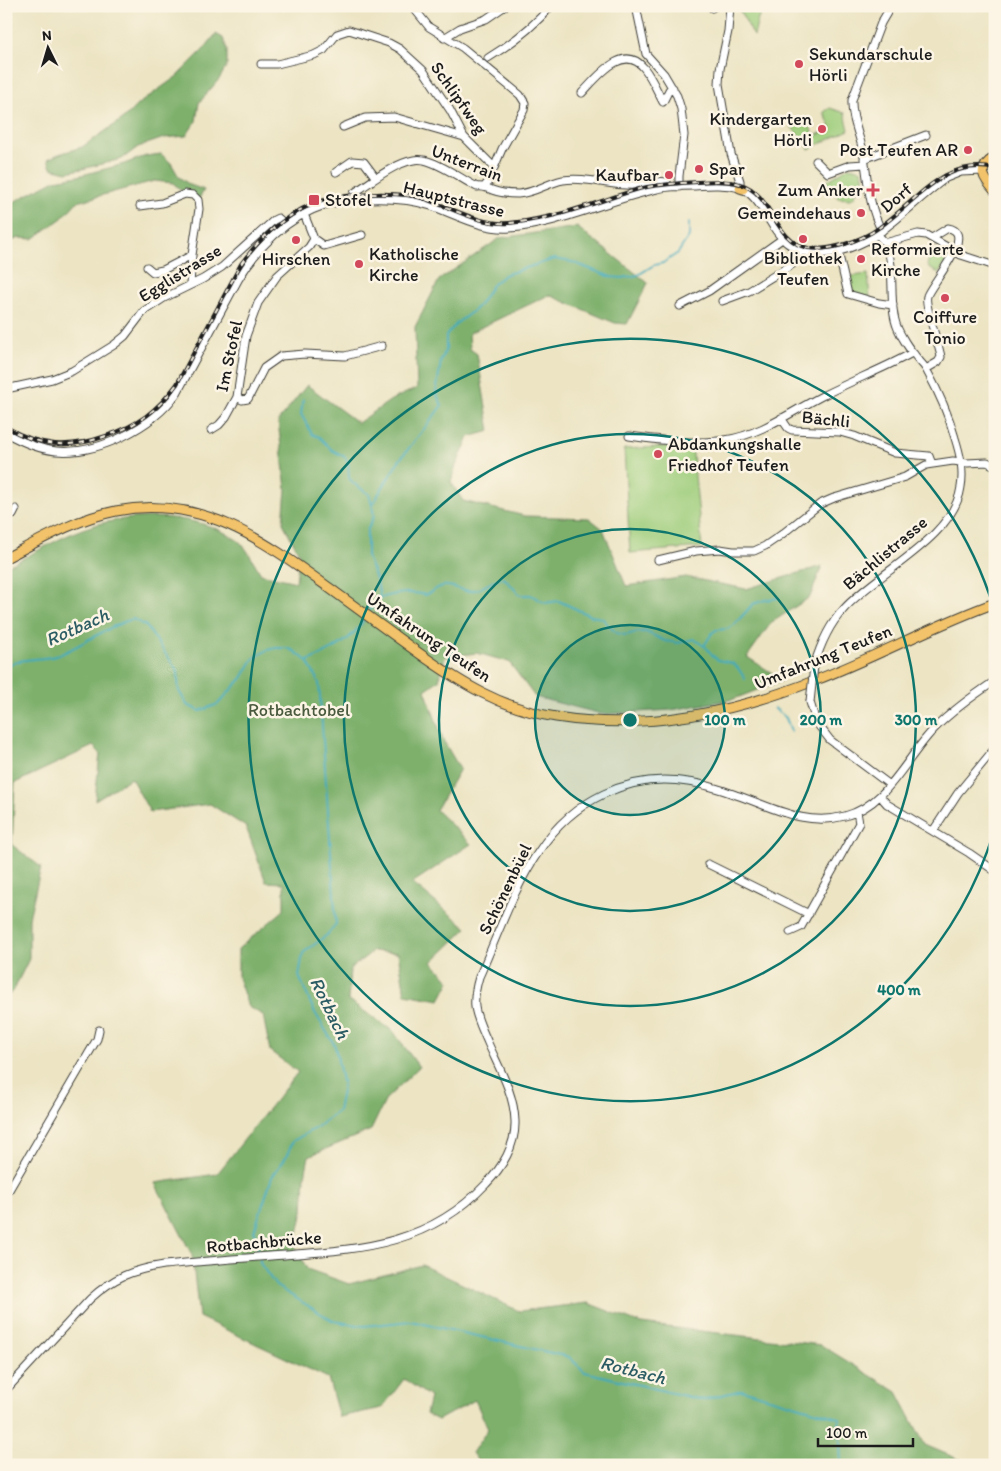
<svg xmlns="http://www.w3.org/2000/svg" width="1001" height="1471" viewBox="0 0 1001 1471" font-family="Itim,sans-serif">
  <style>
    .green { fill: #9ecd7c; stroke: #5d744c }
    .forest { fill: #7eb06c; stroke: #4d6644 }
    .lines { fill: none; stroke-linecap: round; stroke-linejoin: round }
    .stream { stroke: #3eaabd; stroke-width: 2 }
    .minor-casing { stroke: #3b3a35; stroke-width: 9 }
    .major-casing { stroke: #3b3a35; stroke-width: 11 }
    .minor { stroke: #fff; stroke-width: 7 }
    .major { stroke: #f2c36a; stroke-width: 9 }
    .rail-casing { stroke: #1c1c1c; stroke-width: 4 }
    .rail { stroke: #fcf5e5; stroke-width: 2; stroke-dasharray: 5.5; stroke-linecap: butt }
    .minor-bridge-casing { stroke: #3b3a35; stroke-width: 9; stroke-linecap: butt }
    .minor-bridge { stroke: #fff; stroke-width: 7 }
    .ring { fill: none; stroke: #0f766e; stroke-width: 2.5 }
    .poi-dot { fill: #d1495b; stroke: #fcf5e5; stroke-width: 2 }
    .labels { text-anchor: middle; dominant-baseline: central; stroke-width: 5; stroke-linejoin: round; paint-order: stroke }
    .poi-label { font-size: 18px; fill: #1c1c1c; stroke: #fcf5e5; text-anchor: start }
    .street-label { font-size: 18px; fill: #1c1c1c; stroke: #fcf5e5 }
    .park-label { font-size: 18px; fill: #4a5a3e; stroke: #fcf5e5 }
    .water-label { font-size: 19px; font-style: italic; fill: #2b5c64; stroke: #fcf5e5 }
    .centre { fill: #0f766e; stroke: #fcf5e5; stroke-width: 2.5 }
    .ring-label { font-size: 15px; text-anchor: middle; font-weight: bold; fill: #0f766e; stroke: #fcf5e5; stroke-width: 5; stroke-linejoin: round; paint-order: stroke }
  </style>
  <rect width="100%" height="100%" fill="#fcf5e5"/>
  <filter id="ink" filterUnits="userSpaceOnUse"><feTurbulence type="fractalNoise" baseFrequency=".02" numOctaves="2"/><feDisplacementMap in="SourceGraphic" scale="10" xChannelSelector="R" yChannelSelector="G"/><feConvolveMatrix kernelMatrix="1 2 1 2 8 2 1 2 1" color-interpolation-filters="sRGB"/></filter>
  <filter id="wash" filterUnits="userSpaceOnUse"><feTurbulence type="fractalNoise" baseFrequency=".0096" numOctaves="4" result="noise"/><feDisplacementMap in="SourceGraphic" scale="20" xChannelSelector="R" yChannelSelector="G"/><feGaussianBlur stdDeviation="1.12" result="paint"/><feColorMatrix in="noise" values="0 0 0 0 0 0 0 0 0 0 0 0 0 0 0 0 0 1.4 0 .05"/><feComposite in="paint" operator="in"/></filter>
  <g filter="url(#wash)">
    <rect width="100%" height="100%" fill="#ece4c3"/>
    <!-- green -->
    <path class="green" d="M737,6H765L758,19L754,36Z
      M830,108L845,113L849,130L809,149L791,126L805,118L815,136L831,128L824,112Z
      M849,167L862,170L865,189L854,192L855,197L850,199L838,198L824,183Z
      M935,248L949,256L939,273L929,268L927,264Z
      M868,274L870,299L849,293L846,277Z
      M692,445L702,547L630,553L624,449Z"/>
    <!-- forest -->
    <path class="forest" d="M216,34L223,38L227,49V65L220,78L199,103L196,121L186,136L164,138L138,147L122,159L82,169L67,172L51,168L48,159L59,154L82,147L123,119L137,105L176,77L203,50Z
      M161,154L171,163L179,177L190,185L204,190L198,200L185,194L173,183L154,181L77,202L62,218L33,239L19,238L6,243V206L55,180L78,176L124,164L146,156Z
      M577,227L648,283L627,324L615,323L549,295L469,333L470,349L477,354L490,431L469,437L456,466L451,482L463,501L525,516L589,518L603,529L626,586L686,577L746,589L822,566L810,597L771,623L747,657L783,680L734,699L671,710L602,714L535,697L509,662L477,653L445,657L439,680L425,690L443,740L460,769L436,810L471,844L412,883L467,928L432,962L450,981L440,1000L405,994L398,953L373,951L350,969L348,1000L393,1031L419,1067L386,1099L371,1130L309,1156L305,1176L303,1211L295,1246L307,1269L349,1284L422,1265L519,1311L588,1303L641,1324L821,1345L897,1392L925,1445L972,1465H481L472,1453L488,1429L475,1400L438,1420L426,1414L430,1397L404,1379L382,1408L339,1417L328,1378L199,1317L192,1255L155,1183L217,1174L298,1072L270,1051L263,1015L248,1007L238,977V949L284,910V883L266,882L246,827L210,804L150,812L131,778L95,800L100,753L93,746L15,783L12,845L41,867L29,918V959L14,989L6,998V566L14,563C34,553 54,541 75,532C122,512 195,510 237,540C246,545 255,565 261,574L296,582L299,553L283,523L286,489L278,421L307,385L358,423L391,400L417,388L415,327L439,280L500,238Z"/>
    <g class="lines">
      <!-- stream -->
      <path class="stream" d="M303,400L301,414L312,434L319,437L332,450L345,457L348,462L349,478L353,483L369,494L372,505
        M380,598C396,593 410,591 426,595C431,592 438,587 443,586C454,584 463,594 474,590C485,588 493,579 504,578L520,595H531L545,603L559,601L591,616L602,618L616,633L626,635L638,632H646L665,641L678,643L694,639L704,646L712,633L716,630L727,629L735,624L753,604L765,600L778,598
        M368,612L380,598L377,581L367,557V531L374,516L372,505L398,462L431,420L442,405L436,393L441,361L446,349V336L457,323L473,311L480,304L492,285L504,275L554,259L572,262L611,277L622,278L638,275L654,265L663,263L678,253L689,236V223
        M705,646L713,656L718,660L732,663L738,668L745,679
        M308,661C331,651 352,641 365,618
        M6,667C22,656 42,661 59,655C85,644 105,627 133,619L146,626L177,670L179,691L187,705L200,711L218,704L242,678L253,659L267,650L276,648H287L294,651L307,661L319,683L336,924L327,935L303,953L299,976L314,1011L335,1046L343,1086L338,1111L317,1127L293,1141L286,1157L272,1177L254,1231L259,1254
        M774,708L786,718L791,731
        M260,1259V1263L276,1286L333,1321L364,1326L411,1321L569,1357L585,1372L702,1400L742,1390L839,1418L841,1465"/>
    </g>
  </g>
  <g filter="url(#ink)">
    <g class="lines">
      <defs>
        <path id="minor" d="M412,6L429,27L463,48L520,95L525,103L524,110L502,149L488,182L485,186
          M636,6L646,54L664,74L677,96L681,109L684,135L679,176V187
          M712,8L715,6
          M444,38L460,28L486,19L505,6
          M488,58C511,44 533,27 551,6
          M261,64H277L314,55L324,50L337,34L349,30L389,43L400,49L423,70L450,110L464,137L494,167
          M582,93C596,79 623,42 644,68C652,78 657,91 663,102L669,90L673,88
          M343,127L365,118L394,117L464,137
          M864,159L926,135
          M816,161L828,173L850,165L865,164
          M336,172L352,161L364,162L376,178
          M743,189C764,201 768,227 786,242C810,262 843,253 868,240C877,236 885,228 893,222C910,208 927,192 946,178L961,172L983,171
          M353,201L354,193C371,182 404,155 424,160C442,164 461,179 477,187C484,186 486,188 492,190C500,193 510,194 518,194C535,193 547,183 563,180C587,176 612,187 636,185C646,184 657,180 667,182L668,187
          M140,206L162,203L185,194L193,195L198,200L199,209L192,255L190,285
          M882,231C869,208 868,182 864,156C861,137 851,120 852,100L881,23L891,6
          M314,239L324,246L362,235
          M885,243L918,234L926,235L961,255L995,266
          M838,251L848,294L879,303L893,305
          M147,267L153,272L163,270L192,255
          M722,301L749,291L793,264L801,251
          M680,306L709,291L782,239
          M926,369L938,362L941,357C939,344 924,306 927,296C930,285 978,232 948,228L932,238
          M6,389L52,379L72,371L114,345L125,336L144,311L164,298L203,279L222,267L274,220L278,218L286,225
          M237,397L242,400L248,399L264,368L281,356L305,354L345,356L382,346
          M781,418L788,428L792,430L840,432L854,436L895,453L929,456L932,464
          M211,430L219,425L226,417L237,397L246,336L258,303L277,276L309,247L314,239L304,214
          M6,433C22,442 38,449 56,451C98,455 153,427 177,393L238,280C257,247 288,217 325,205C355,197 402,196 431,206C457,215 482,230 510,228C561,224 607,200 657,189C669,186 682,186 695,186C710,185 725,184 740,188V181L731,154L719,84L720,69L728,31L730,6
          M629,436C659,440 695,445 725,440C760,435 791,412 822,396C851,381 883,369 912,353
          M6,514L13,515L16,509
          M658,560L696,551L720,549L733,551H754L765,546L781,535L820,504L834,498L905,477L926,465L953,461L967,463L987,462L995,466
          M814,666C820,646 828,626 843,610C875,573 954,539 961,487C964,470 960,454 955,438C949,416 937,389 926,369C923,364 917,359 914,354C909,349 901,336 898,329C887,305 897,264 885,243C883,240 880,237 877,234
          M810,702L816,722L830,740L890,785
          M880,796L887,804L969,853L995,871
          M933,831L958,793L995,748
          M708,864L809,914
          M790,932L801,927L859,823L857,812
          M6,1195L97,1039L99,1030
          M6,1390L90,1299C114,1277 132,1270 164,1265C204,1261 245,1258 285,1255C362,1249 429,1245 486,1184C502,1168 516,1145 515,1121C514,1093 499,1068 488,1043C483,1031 477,1020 475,1007C474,997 476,987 479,977C498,935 513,889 539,851C572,801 629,772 688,782C704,784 720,789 736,795C773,807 804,827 845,816C888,805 906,757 935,728C953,710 974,695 995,681"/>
        <path id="major" d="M995,157C976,169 983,177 995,191
          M740,188L743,189
          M6,558C42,539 76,519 116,511C200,494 263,540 328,587C357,608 386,629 416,651C459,682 502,709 556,717C645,731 733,713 816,680C876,657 934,625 995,603"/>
      </defs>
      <!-- minor casing -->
      <use href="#minor" class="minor-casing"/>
      <!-- major casing -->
      <use href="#major" class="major-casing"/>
      <!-- minor -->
      <use href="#minor" class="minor"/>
      <!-- major -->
      <use href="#major" class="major"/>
      <defs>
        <path id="rail" d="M6,427C40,447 69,449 106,436C138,425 157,411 177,384L241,264C262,235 292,208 328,199C352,193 404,191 428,200C454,209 480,225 509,223C533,221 559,215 583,207C604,201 625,192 647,187C664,184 681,183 698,182C711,181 727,180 740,184C773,193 773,241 808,248C820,250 831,248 842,245C855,241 868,236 880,227C917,201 944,157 995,169"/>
      </defs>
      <!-- rail casing -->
      <use href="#rail" class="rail-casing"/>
      <!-- rail -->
      <use href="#rail" class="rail"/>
      <defs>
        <path id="minor-bridge" d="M810,702L814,666"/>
      </defs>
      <!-- minor-bridge casing -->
      <use href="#minor-bridge" class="minor-bridge-casing"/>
      <!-- minor-bridge -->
      <use href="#minor-bridge" class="minor-bridge"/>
    </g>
  </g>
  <!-- distance rings -->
  <circle cx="630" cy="720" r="95" fill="#0f766e" fill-opacity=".12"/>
  <g class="ring">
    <circle cx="630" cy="720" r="95"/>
    <circle cx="630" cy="720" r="191"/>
    <circle cx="630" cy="720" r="286"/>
    <path d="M994 831A381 381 0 1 1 994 609"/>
  </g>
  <!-- markers -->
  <g class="poi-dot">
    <circle cx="799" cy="64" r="5"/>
    <circle cx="822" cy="129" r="5"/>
    <circle cx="968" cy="150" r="5"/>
    <circle cx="699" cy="169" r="5"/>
    <circle cx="669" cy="175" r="5"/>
    <path d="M870.5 182.5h5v5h5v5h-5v5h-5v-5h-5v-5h5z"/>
    <rect x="308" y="194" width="12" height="12" rx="2.5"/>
    <circle cx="861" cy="213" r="5"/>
    <circle cx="803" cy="239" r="5"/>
    <circle cx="296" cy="240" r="5"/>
    <circle cx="861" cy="259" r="5"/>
    <circle cx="359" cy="264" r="5"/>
    <circle cx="945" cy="298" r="5"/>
    <circle cx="658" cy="454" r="5"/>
  </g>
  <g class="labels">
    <!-- poi labels -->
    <g class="poi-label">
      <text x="809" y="54">Sekundarschule<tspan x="809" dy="21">Hörli</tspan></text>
      <text x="812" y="119" text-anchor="end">Kindergarten<tspan x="812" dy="21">Hörli</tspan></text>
      <text x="958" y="150" text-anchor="end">Post Teufen AR</text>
      <text x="709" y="169">Spar</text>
      <text x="659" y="175" text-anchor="end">Kaufbar</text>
      <text x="863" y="190" text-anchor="end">Zum Anker</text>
      <text x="325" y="200">Stofel</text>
      <text x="851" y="213" text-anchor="end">Gemeindehaus</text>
      <text x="871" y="249">Reformierte<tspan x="871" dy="21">Kirche</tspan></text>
      <text x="369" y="254">Katholische<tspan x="369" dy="21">Kirche</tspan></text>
      <text x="803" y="258" text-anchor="middle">Bibliothek<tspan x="803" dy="21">Teufen</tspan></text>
      <text x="296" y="259" text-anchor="middle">Hirschen</text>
      <text x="945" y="317" text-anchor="middle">Coiffure<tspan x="945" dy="21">Tonio</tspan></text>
      <text x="668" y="444">Abdankungshalle<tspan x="668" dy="21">Friedhof Teufen</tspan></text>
    </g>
    <!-- street labels -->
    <g class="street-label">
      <text transform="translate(459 98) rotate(55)">Schlipfweg</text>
      <text transform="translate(467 163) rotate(21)">Unterrain</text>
      <text transform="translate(896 198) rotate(-40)">Dorf</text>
      <text transform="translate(454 199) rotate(14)">Hauptstrasse</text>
      <text transform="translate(180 273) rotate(-32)">Egglistrasse</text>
      <text transform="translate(229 356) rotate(-78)">Im Stofel</text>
      <text transform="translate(826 419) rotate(6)">Bächli</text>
      <text transform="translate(885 553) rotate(-40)">Bächlistrasse</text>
      <text transform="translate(429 637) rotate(34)">Umfahrung Teufen</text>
      <text transform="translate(823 657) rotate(-22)">Umfahrung Teufen</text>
      <text transform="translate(505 889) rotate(-64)">Schönenbüel</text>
      <text transform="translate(264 1242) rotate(-5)">Rotbachbrücke</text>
    </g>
    <!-- park labels -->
    <g class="park-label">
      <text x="299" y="710">Rotbachtobel</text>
    </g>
    <!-- water labels -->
    <g class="water-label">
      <text transform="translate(77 627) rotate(-24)">Rotbach</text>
      <text transform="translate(330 1008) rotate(64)">Rotbach</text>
      <text transform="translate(633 1370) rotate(14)">Rotbach</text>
    </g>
  </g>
  <circle cx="630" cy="720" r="8" class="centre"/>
  <g class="ring-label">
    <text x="725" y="725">100 m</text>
    <text x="821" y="725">200 m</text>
    <text x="916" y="725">300 m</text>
    <text x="899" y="995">400 m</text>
  </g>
  <!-- margin -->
  <rect width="1001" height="1471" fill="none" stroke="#fcf5e5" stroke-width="25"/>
  <!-- north arrow -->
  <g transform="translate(48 48) rotate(355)" stroke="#fcf5e5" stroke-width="4" paint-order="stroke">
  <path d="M0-4L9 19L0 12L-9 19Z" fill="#1c1c1c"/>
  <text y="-8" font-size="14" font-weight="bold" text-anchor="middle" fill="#1c1c1c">N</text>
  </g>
  <!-- scale -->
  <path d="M818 1438v8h95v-8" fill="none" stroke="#1c1c1c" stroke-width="2.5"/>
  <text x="826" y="1438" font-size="15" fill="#1c1c1c" stroke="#fcf5e5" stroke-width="4" paint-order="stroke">100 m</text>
</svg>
